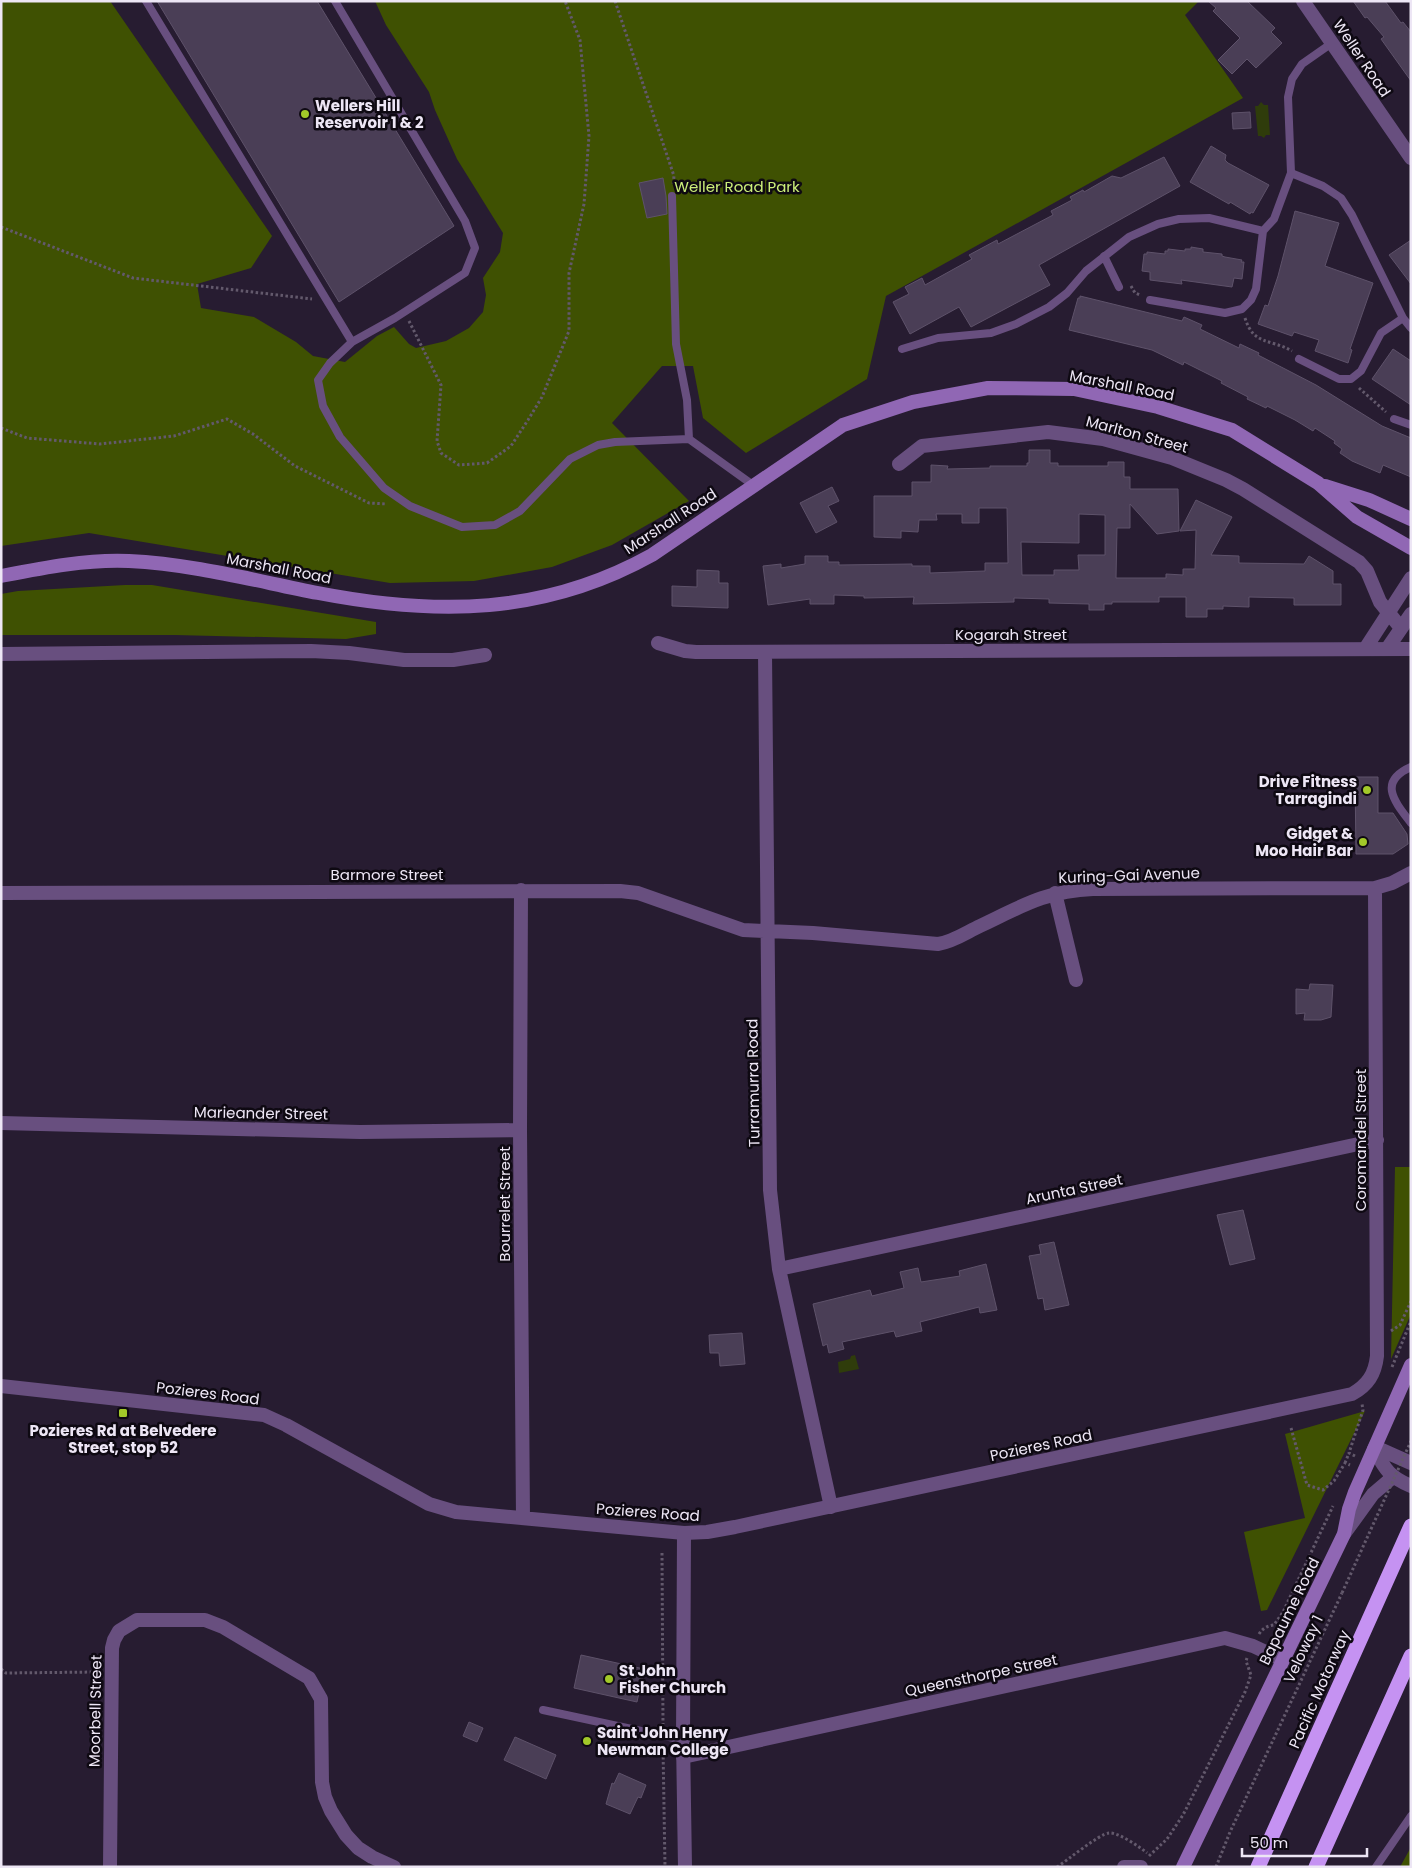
<svg xmlns="http://www.w3.org/2000/svg" width="1412" height="1868" viewBox="0 0 1412 1868" font-family="Poppins,sans-serif">
  <style>
    .green { fill: #3f5102 }
    .water { fill: #2f3c0b }
    .building { fill: #4a3e56; stroke: #5e526a; fill-rule: evenodd }
    .lines { fill: none; stroke-linecap: round; stroke-linejoin: round }
    .path { stroke: #63596c; stroke-width: 3; stroke-dasharray: 2.5 2.5; stroke-linecap: butt }
    .service { stroke: #684f7f; stroke-width: 8 }
    .minor { stroke: #684f7f; stroke-width: 14 }
    .tertiary { stroke: #684f7f; stroke-width: 14 }
    .secondary { stroke: #9067b4; stroke-width: 14 }
    .motorway { stroke: #c592f2; stroke-width: 15 }
    .path-bridge { stroke: #63596c; stroke-width: 3; stroke-dasharray: 2.5 2.5; stroke-linecap: butt }
    .poi-dot { fill: #a2c929; stroke: #0e0912; stroke-width: 2 }
    .labels { text-anchor: middle; dominant-baseline: central; stroke-width: 5; stroke-linejoin: round; paint-order: stroke }
    .street-label { font-size: 15px; fill: #ede6f5; stroke: #0e0912 }
    .poi-label { font-size: 15px; font-weight: bold; fill: #ede6f5; stroke: #0e0912; text-anchor: start }
    .park-label { font-size: 15px; fill: #ccef7a; stroke: #0e0912 }
  </style>
  <rect width="100%" height="100%" fill="#271c31"/>
  <!-- green -->
  <path class="green" d="M1,1H110L272,236L251,268L197,284L201,308L254,317L296,342L313,356L345,362L377,336L394,327L409,344L416,348L446,341L469,328L483,312L486,295L483,278L500,252L503,233L457,159L435,110L429,92L386,25L375,1H1199L1185,15L1243,98L886,296L867,379L746,453L703,418L693,366H662L612,423L689,501L612,545L552,567L474,581L390,583L89,533L1,546Z
    M125,585H152L376,622V634L346,639L175,635H1V594L18,591Z
    M1395,1167H1411V1314L1391,1359Z
    M1365,1411L1267,1610L1261,1611L1244,1532L1305,1518L1285,1434Z
    M1411,1847V1867H1400Z"/>
  <!-- water -->
  <path class="water" d="M1261,102L1264,105H1268L1270,135H1266L1264,138L1261,136H1258L1255,106H1258Z
    M855,1355L859,1369L839,1373L838,1362L850,1359L851,1356Z"/>
  <!-- building -->
  <path class="building" d="M157,1H317L454,226L339,302Z
    M1208,1H1247L1275,28L1271,32L1282,43L1256,68L1247,59L1232,74L1218,60L1240,38L1213,11L1216,8Z
    M1353,1H1385L1401,23L1403,22L1411,32V81L1381,39L1384,37L1367,17L1365,18Z
    M1250,112L1251,128L1233,129L1232,113Z
    M1211,146L1226,155L1225,160L1228,163L1269,185L1253,213L1251,212L1250,214L1230,202L1229,204L1190,182Z
    M1164,157L1180,186L1039,265L1050,285L971,327L959,307L910,334L893,302L909,294L905,287L922,278L925,285L972,259L969,255L997,240L998,244L1053,215L1051,211L1072,200L1070,197L1083,190L1084,192L1112,176L1121,178Z
    M663,178L666,196L667,214L647,218L639,183Z
    M1295,211L1339,223L1325,266L1373,283L1350,349L1352,350L1348,363L1315,351L1319,340L1294,332L1292,336L1258,324L1265,305L1268,306L1278,276Z
    M1411,240V284L1389,255Z
    M1191,247L1203,249V252L1222,254V256L1225,257L1242,260L1241,262H1244L1242,279L1234,278L1232,287L1181,280L1182,284L1150,280V272L1142,271L1144,254H1147V252L1165,254V251H1168V249L1185,251V249H1191Z
    M1080,296L1182,321L1184,317L1202,325L1200,329L1239,348L1240,344L1259,353L1258,355L1316,385L1382,426L1411,438V477L1383,465L1380,473L1352,461L1340,453L1342,449L1334,443L1335,441L1315,428L1313,431L1295,420L1267,406L1266,408L1247,399L1248,397L1221,383L1222,381L1184,362L1183,365L1152,350L1069,330L1078,298H1080Z
    M1393,349L1411,361V405L1372,379Z
    M1029,450H1050V463H1058V466H1108V462H1124V477H1130V489H1178L1179,531L1157,534L1130,504V528H1117L1116,578H1166V574L1183,575V569H1195L1196,530L1180,531L1196,500L1232,517L1211,555L1239,556V563L1304,564L1309,556L1333,571V584H1341V605H1294V598L1249,597V607L1223,606V609H1207V617H1186V597H1159V602H1112V604H1104V610H1089V604L1049,603V599L1014,598V602L913,604L914,597L864,598V596L834,595V604H810V599L768,605L763,566L781,564V568L805,564V556H828V562H839V565L912,564V566H930V573L985,571V563H1008L1007,508H979V523H962V514H936L937,520H919L918,532L901,531V538L874,537V496H912V482H931V465L948,466L947,469L990,468V466H1027V463H1029ZM1079,514L1105,515V555H1078L1079,570H1054V575H1022L1021,542L1079,543Z
    M832,487L839,501L828,506L837,522L816,533L800,503Z
    M697,570L719,571V583H728V608L672,606V586L697,587Z
    M1355,777H1378V813H1393L1407,834L1408,844L1393,854H1356Z
    M1310,984L1333,985L1331,1017L1321,1020H1304L1305,1013L1296,1014V989L1309,990Z
    M1243,1210L1255,1259L1230,1265L1217,1215Z
    M1054,1242L1069,1305L1045,1310L1043,1298L1038,1299L1029,1256L1041,1254L1039,1245Z
    M986,1264L997,1310L980,1313L979,1307L920,1322L922,1331L896,1337L894,1331L842,1342L844,1349L829,1353L827,1344L823,1346L813,1304L870,1290L872,1296L904,1288L900,1272L918,1268L921,1282L960,1276L959,1271Z
    M742,1333L745,1364L720,1366L719,1353H710L709,1335Z
    M581,1655L644,1669L637,1702L574,1688Z
    M469,1722L483,1728L477,1742L463,1736Z
    M515,1737L556,1755L546,1779L504,1760Z
    M619,1773L646,1785L641,1798L638,1797L630,1814L606,1804L612,1783L614,1784Z"/>
  <g class="lines">
    <!-- path -->
    <path class="path" d="M615,1L674,176L673,186
      M1,227L133,278L312,299
      M1131,286L1135,293L1140,295
      M1245,318C1254,346 1269,338 1292,351
      M409,321L441,385L437,441L441,453L459,465L487,463L511,446L528,420L542,397L569,331V273L584,204L589,136L580,40L565,1
      M1359,388L1386,412
      M1,428L27,438L100,444L174,436L227,419L253,434L295,466L369,503L387,504
      M1391,1331L1400,1325L1411,1301
      M1392,1367L1411,1321
      M1291,1428L1307,1485L1323,1490L1334,1481L1345,1463L1350,1465
      M1355,1456L1349,1453L1363,1410L1362,1404
      M1345,1463L1349,1453
      M662,1553L663,1724
      M1259,1634C1263,1628 1267,1626 1274,1625L1283,1612L1333,1506
      M1,1669L6,1673L98,1672
      M663,1747L665,1867
      M1149,1856L1167,1839L1183,1815L1245,1692L1251,1675L1246,1661L1247,1658
      M1057,1867C1068,1860 1099,1834 1109,1833C1118,1832 1140,1847 1147,1853
      M1216,1867L1230,1832L1342,1593"/>
    <!-- service -->
    <path class="service" d="M146,1L352,342
      M335,1L465,221L475,248L465,273L395,318L352,342L330,363L318,380L323,406L340,437L384,488L410,506L462,527L495,525L520,511L570,459L598,445L615,442L689,439L753,485
      M1291,173L1323,186L1341,198L1352,215L1403,318L1411,328
      M672,196L676,344L687,400L689,439
      M1104,256L1119,287
      M1150,300L1225,313L1242,309L1251,300L1256,289L1263,231L1274,219L1291,173L1288,97L1292,79L1302,64L1332,43
      M902,349L938,338L991,333L1016,324L1049,307L1067,293L1086,271L1129,237L1158,224L1179,219L1209,218L1263,231
      M1299,359L1339,379H1351L1361,371L1381,333L1403,318
      M1394,419L1411,425
      M1411,767C1377,782 1395,802 1411,823
      M543,1710L683,1740
      M1376,1867L1411,1816"/>
    <!-- minor -->
    <path class="minor" d="M899,464L922,446L1048,432L1103,439L1172,458L1226,480L1243,489L1359,562L1367,571L1380,602L1401,628
      M658,643L685,651L696,652L1411,649
      M1365,649L1411,578
      M1387,649L1411,614
      M765,652L770,1190L779,1269L831,1507
      M1,654L311,651L349,653L404,660H453L485,655
      M521,890L520,1130L523,1518
      M1,893L620,891L638,893L743,930L813,933L938,944C953,942 967,932 980,926C1022,906 1046,891 1093,889L1375,888L1392,883L1411,873
      M1055,893L1076,980
      M1,1123L360,1132L520,1130
      M779,1269L1377,1140
      M1,1386L264,1415L286,1425L429,1504L456,1512L684,1533L707,1532L735,1527L1352,1394C1368,1385 1375,1374 1377,1356L1375,888
      M683,1757L1225,1638L1253,1646L1283,1660
      M110,1867L112,1648L114,1640L119,1631L137,1620H205L223,1627L309,1678L321,1699L322,1782L325,1797L331,1811L346,1835L358,1848L372,1857L394,1867
      M1124,1867H1141"/>
    <!-- tertiary -->
    <path class="tertiary" d="M1303,1L1411,158
      M1375,1447L1411,1463
      M1374,1449C1385,1469 1389,1477 1411,1486
      M684,1533L683,1740L685,1867
      M1344,1534L1373,1494L1393,1477"/>
    <!-- secondary -->
    <path class="secondary" d="M1325,486L1369,500L1411,519
      M1,576C42,568 87,559 129,561C193,564 256,581 318,593C437,616 544,615 652,555L843,425L913,402L988,388L1074,389L1158,407L1232,430L1318,483L1357,517L1411,548
      M1183,1867L1344,1534L1349,1509L1355,1492L1411,1365"/>
    <!-- motorway -->
    <path class="motorway" d="M1258,1867L1411,1526
      M1316,1867L1411,1656"/>
    <!-- path-bridge -->
    <path class="path-bridge" d="M1342,1593L1411,1441"/>
  </g>
  <!-- markers -->
  <g class="poi-dot">
    <circle cx="305" cy="114" r="5"/>
    <circle cx="1367" cy="790" r="5"/>
    <circle cx="1363" cy="842" r="5"/>
    <rect x="118" y="1408" width="10" height="10" rx="2.5"/>
    <circle cx="609" cy="1679" r="5"/>
    <circle cx="587" cy="1741" r="5"/>
  </g>
  <g class="labels">
    <!-- street labels -->
    <g class="street-label">
      <text transform="translate(1362 58) rotate(56)">Weller Road</text>
      <text transform="translate(1122 385) rotate(11)">Marshall Road</text>
      <text transform="translate(1137 434) rotate(15)">Marlton Street</text>
      <text transform="translate(670 521) rotate(-33)">Marshall Road</text>
      <text transform="translate(279 568) rotate(11)">Marshall Road</text>
      <text x="1011" y="634">Kogarah Street</text>
      <text x="387" y="874">Barmore Street</text>
      <text transform="translate(1129 875) rotate(-2)">Kuring-Gai Avenue</text>
      <text transform="translate(753 1083) rotate(-91)">Turramurra Road</text>
      <text transform="translate(261 1113) rotate(1)">Marieander Street</text>
      <text transform="translate(1360 1140) rotate(-90)">Coromandel Street</text>
      <text transform="translate(1074 1189) rotate(-12)">Arunta Street</text>
      <text transform="translate(504 1204) rotate(-90)">Bourrelet Street</text>
      <text transform="translate(208 1393) rotate(7)">Pozieres Road</text>
      <text transform="translate(1041 1445) rotate(-12)">Pozieres Road</text>
      <text transform="translate(648 1512) rotate(4)">Pozieres Road</text>
      <text transform="translate(1289 1611) rotate(-64)">Bapaume Road</text>
      <text transform="translate(1303 1649) rotate(-65)">Veloway 1</text>
      <text transform="translate(981 1675) rotate(-12)">Queensthorpe Street</text>
      <text transform="translate(1319 1689) rotate(-66)">Pacific Motorway</text>
      <text transform="translate(95 1711) rotate(-89)">Moorbell Street</text>
    </g>
    <!-- poi labels -->
    <g class="poi-label">
      <text x="315" y="105">Wellers Hill<tspan x="315" dy="17">Reservoir 1 &amp; 2</tspan></text>
      <text x="1357" y="781" text-anchor="end">Drive Fitness<tspan x="1357" dy="17">Tarragindi</tspan></text>
      <text x="1353" y="833" text-anchor="end">Gidget &amp;<tspan x="1353" dy="17">Moo Hair Bar</tspan></text>
      <text x="123" y="1430" text-anchor="middle">Pozieres Rd at Belvedere<tspan x="123" dy="17">Street, stop 52</tspan></text>
      <text x="619" y="1670">St John<tspan x="619" dy="17">Fisher Church</tspan></text>
      <text x="597" y="1732">Saint John Henry<tspan x="597" dy="17">Newman College</tspan></text>
    </g>
    <!-- park labels -->
    <g class="park-label">
      <text x="737" y="186">Weller Road Park</text>
    </g>
  </g>
  <!-- border -->
  <rect width="1412" height="1868" fill="none" stroke="#ede6f5" stroke-width="5"/>
  <!-- scale -->
  <path d="M1242 1848v8h125v-8" fill="none" stroke="#ede6f5" stroke-width="2.5"/>
  <text x="1250" y="1848" font-size="15" fill="#ede6f5" stroke="#0e0912" stroke-width="4" paint-order="stroke">50 m</text>
</svg>
